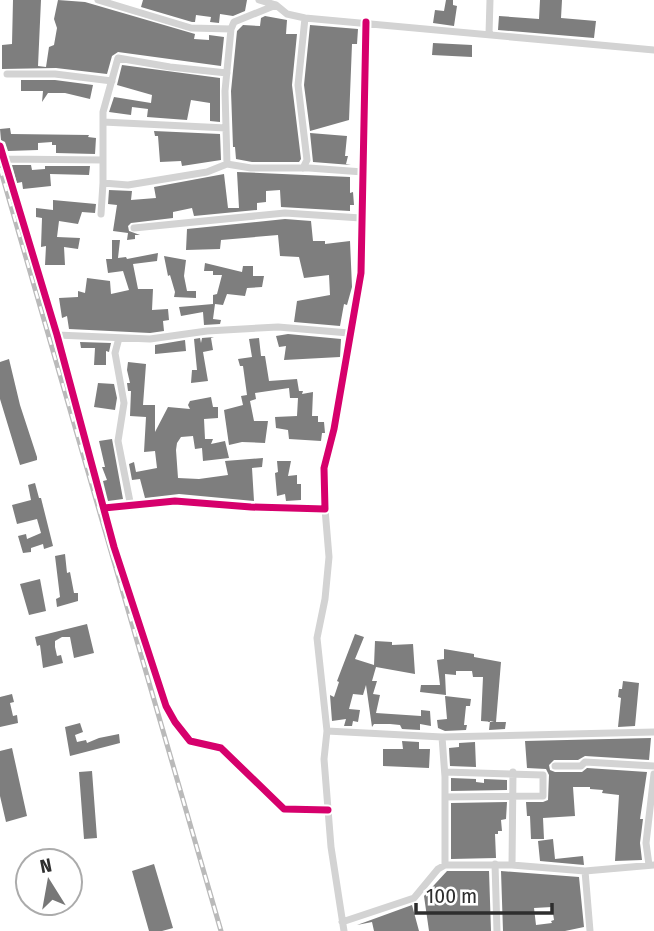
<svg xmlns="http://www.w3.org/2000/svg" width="654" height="931" viewBox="0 0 654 931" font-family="'Fira Sans Condensed',sans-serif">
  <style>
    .building { fill: #7e7e7e; fill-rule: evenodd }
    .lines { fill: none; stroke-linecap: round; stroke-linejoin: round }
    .minor { stroke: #d3d3d3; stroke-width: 7 }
    .rail-casing { stroke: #bababa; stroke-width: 5 }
    .rail { stroke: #fff; stroke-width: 2.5; stroke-dasharray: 8; stroke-linecap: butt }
    .cycleway-casing { stroke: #fff; stroke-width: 11 }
    .cycleway { stroke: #d6006c; stroke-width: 7 }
  </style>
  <rect width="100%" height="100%" fill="#fff"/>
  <!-- building -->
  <path class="building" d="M13,0H41L38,66L46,67L49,47L54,45L57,28L54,19L58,0L85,2L195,34L194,39L209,40V35L224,37L221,66L118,52L112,56L107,74L56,68L2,69V45L12,44Z
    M143,0H247L245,11L233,16L220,14L219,23L210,22L211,17L196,15L195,22H192L141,7Z
    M446,0H453V5L457,6L454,26L433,23L435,10L444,11Z
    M540,0H562L561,18L596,21L594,38L498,30L499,16L539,19Z
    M265,16L287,20L286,34H297L292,85L301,159L299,162H252L236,159L235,147H233L231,91L237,31L243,25L260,26L261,18Z
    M310,25L358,29L357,44H352L349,120L310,131L304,85Z
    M433,43L472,45V57L432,55Z
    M122,65L220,78V122L210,121V103L191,100L187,120L147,117L148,109L132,107L131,115L109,112L114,97L151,103L152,95L117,85Z
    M21,80H55L93,85L90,99L65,93H48L42,102L43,91H21Z
    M10,128L11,134L89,135L88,137L96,138L95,154L56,153V145H52V142L38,143V150L8,151L5,142L1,140L0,129Z
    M154,131L220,134L221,160L182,166L181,161L160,162L158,136H155Z
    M310,133L347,136L345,156H348L346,164L351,165L313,162Z
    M12,165H31L32,170L45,169V166H90L89,175L50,174L51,186L23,189L22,182L17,183Z
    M237,172L350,177V193L353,192L354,205H350V211L281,207L280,190L266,191V202L257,203V210L194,216L192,208L173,212V218L131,223L128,226L129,231L140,235H135V239L127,240L128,233L113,231L117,205L108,204L109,190L132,191L131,200L156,198L154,187L224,174L228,208H239Z
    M53,200L96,204L95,213L82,212L78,224L59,221L57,237L80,238L78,249L64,247L65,265H45L46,246L41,247L42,218L36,217V208L53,210Z
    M285,219L311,221L313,241H325V244L350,241L352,287L347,305L344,304L340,326L294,322L297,301L330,295L329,275L304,278L299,257L280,256L278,235L221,240L220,249L186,250L187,229Z
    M112,240H120L118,258L126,257L127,259L158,253L157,261L133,264L138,289H153L152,310L168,309L169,320L163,321L164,331L150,333L69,329L67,316L62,318L59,298L78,297V291L85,293L87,278L110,281L111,294L129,290L123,271L108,273L106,259H112Z
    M164,256L186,260L184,276L187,291H196V298L174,297L175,292L170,275L168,276Z
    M205,263L242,272L243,266H253V276H264L262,287L247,288L245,296L227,294L223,305L215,304L213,319L221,320L220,324L204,325L203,312L181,316L179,307L213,304V295L217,294L222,275H213V271H204Z
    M288,334L341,339L340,357L284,360L286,346L279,347L276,336Z
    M214,337L211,338L213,350L203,352L208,381L191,383L192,370H197L194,339L200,338L201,343L202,338Z
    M259,338L261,356H265L269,381L297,379L299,391H303L302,394L313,392L312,416H318V422H324L325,433H322L321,441L289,439L288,430L276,428L275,417L297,416L298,398H290L289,388L255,393L256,399L250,401L254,421H268L265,443L242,442L229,445L224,410L243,405L241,396L247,395L243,366H240L238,359L252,357L249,339Z
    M185,340L186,351L155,354V345Z
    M80,342L111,343L109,352L106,351V365H94L95,348H81Z
    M9,359L20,405L37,457V460L20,465L0,399V362Z
    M128,362L146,364L143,405H155V432L168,407L190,409L188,405L190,401L211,397L213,407H218V418L204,419L205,439H213L211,444L225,441L229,458L203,461L202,448L195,449L193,436L181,437L177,443L176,450L178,478L199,479L228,475L225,461L263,458L262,467L252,468L254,501L179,494L145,498L140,479L132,480L129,464L134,462L136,472L157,468L155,451L144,452L146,417L130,416L131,391H128L127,383H130L127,370Z
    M98,383L114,384L117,398L115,410L94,407Z
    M112,439L123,499L108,501L103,481L107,480L102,467H105L99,441Z
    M277,461H291L288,476L297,475V484H301V500L286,501L285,494L277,496L275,473L278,472Z
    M35,483L39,498H41L53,546L44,549L43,544L31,548V552L23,553L18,536L26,534L27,539L41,533L37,519L17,524L12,505L31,500L28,485Z
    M65,554L67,573L70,572L74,593H78V601L57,607L56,599L60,597L55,556Z
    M40,579L46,611L29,615L20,584Z
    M87,624L94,653L74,658L70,637H62L55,641V647L57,656L61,655L63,663L43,668L40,645L37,646L35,637Z
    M355,634L364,637L355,659L374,665L375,641L392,642V645L413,644L415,674L376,667L372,681H377L373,694L380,695L376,713L421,716V710L430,711L431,726L420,724V730L402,729L400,725L390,724H374L372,727L366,685L363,695L353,694L349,709L360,710L358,722L353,721L352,726H344L346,719L332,721L330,695L334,697L339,682L337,681Z
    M444,649L474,654V657L501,662L496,722H506L505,729L489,730L490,721L494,722L481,721L483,677H473L472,671H456V675L445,674L446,695L420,692L421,685H440L437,660L444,659Z
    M623,681L639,683L635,726L618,727L621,698L618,697L619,689H622Z
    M12,694L14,702L10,703L13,716L17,715L18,723L0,727V697Z
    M445,696L471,699L470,706H466L464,725H467L466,730L445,731L438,728L437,720L447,719Z
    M80,723L83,732L75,735L77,742L86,740L87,743L99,738L119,734L120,743L70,756L65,727Z
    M651,738L649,760L585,756L578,760H554L549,765L550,770L555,772H582L587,768L647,772L640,819H643L640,843L642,860L615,861L619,795L602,793L603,790L590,789V787H573L575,816L543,818L544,839H531L530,816H527L526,802H543L548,800L549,775L546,769L527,768L525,741Z
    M402,741L419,742V749H430L429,768L383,766V749H403Z
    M475,742L476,767L450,766L449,748L459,747V743Z
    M12,748L27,816L6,822L0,796V751Z
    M92,771L97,838L84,839L79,772Z
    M451,778L476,779V782L484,783V779L507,780V790L451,791Z
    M507,802L506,819L501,820L502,831H498V834H495L496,858L451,859V803Z
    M553,839L555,859L583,856L584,865L540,861L538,841Z
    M154,864L173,928L162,931H149L132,871Z
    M447,871H489L491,931H429L424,896Z
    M501,871L579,877L584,927L565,931H503ZM552,907L554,920L551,921L552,923L536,925L534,908Z
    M412,905L419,931H374L372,922L357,925Z"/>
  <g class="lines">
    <!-- minor -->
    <path class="minor" d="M98,0L191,28L231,29
      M259,0L276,5L287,14L305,18L654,50
      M489,34L490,0
      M7,74H55L112,81
      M103,122L226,128
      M0,146L57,335L114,547L166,706L175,722L190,741L221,748L284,809L328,810
      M4,159L103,160
      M227,164L225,91L231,29L234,22L276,5
      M303,168L307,160L298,85L305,18
      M103,183V112L118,58L170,67L227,73
      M101,214L103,183L128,185L207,172L227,164L251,168H309L363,172
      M134,228L285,213L361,218
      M57,335L150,339L207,331L278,327L349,333
      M119,338L115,353L124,403L118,441L131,507
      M104,508L175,501L251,507L325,509L324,468L334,429L361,273L366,22
      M325,509L329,557L325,599L317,638L327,731L324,759L331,847L344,931
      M327,731L442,737L654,732
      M442,737L445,777V865
      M555,766H581L585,762L654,766
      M445,772L543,775V796L445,797
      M495,864L497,931
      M512,865L513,772
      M649,865L646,843L654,774
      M342,922L414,898L438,869L445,865H512L585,871
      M590,931L585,871L654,865"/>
    <defs>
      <path id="rail" d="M0,168L221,931"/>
    </defs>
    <!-- rail casing -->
    <use href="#rail" class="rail-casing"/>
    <!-- rail -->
    <use href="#rail" class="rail"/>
    <defs>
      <path id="cycleway" d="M0,146L57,335L114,547L166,706L175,722L190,741L221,748L284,809L328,810
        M104,508L175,501L251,507L325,509L324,468L334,429L361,273L366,22"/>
    </defs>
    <!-- cycleway casing -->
    <use href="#cycleway" class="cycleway-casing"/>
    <!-- cycleway -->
    <use href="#cycleway" class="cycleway"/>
  </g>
  <!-- north arrow -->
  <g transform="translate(49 882) rotate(349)"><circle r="33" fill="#ffffff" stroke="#ababab" stroke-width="2"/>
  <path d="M0-5L12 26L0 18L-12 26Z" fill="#777777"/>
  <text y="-10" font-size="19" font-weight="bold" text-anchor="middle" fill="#2e2e2e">N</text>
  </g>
  <!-- scale -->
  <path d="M416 903v10h136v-10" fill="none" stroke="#2e2e2e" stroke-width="3.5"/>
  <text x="426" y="903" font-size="21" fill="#2e2e2e" stroke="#ffffff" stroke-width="5" paint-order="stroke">100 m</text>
</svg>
